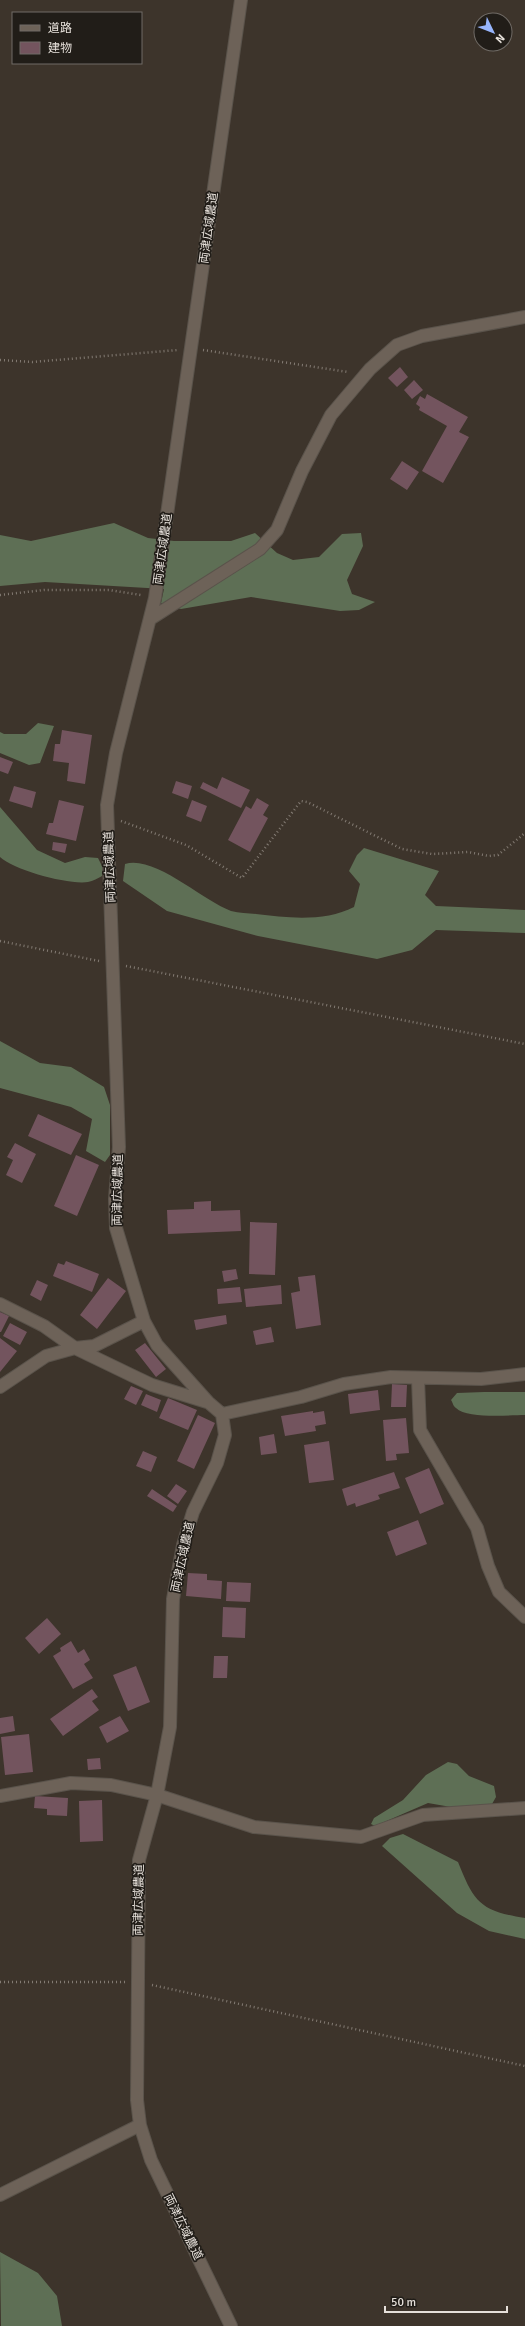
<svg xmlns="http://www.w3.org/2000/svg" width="525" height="2326" viewBox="0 0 525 2326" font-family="Signika,'Noto Sans JP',sans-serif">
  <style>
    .forest { fill: #5e6f55 }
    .building { fill: #73545e }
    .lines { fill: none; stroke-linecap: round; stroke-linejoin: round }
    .street-casing { stroke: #5a534b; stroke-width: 14 }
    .path { stroke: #837b73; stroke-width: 2.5; stroke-dasharray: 1 3; stroke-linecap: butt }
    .street { stroke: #6d6258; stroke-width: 12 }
    .labels { text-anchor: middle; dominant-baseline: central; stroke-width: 3.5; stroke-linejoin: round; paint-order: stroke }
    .street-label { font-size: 12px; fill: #e6e0da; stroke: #211d18 }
  </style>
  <rect width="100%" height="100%" fill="#3d342b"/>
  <!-- forest -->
  <path class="forest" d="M114,523L148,538L174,541H231L255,533L277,553L293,560L319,557L342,534L361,533L363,546L347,580L352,594L375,602L359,610L340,611L251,597L181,609L161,603L164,589L45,582L0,586V535L31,541Z
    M38,723L54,726L40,763L29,765L0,753V732L4,734H26Z
    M0,807L37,850L65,863L85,857L98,858L103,868L102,876C98,878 93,881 88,882C68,885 14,870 0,857Z
    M364,848L439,871L425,895L436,906L525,910V933L436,930L412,950L377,959L258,936L167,911L123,881L125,864C155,855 203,901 231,911C239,913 248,913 256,914C288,918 325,922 354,907L360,884L349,871L357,855Z
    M0,1041L40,1063L71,1067L104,1087L110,1105V1155L105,1162L86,1151L92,1119L71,1107L0,1088Z
    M484,1392H525V1415C509,1415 467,1419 456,1408C453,1406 453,1403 451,1400L457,1393Z
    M448,1762L457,1764L469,1776L494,1786L496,1797L492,1804L468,1810L428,1803L375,1826L371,1824L374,1818L403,1800L426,1775Z
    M403,1834L458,1862C474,1902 480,1911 525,1918V1939L489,1931L457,1913L382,1846L390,1838Z
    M0,2252L38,2273L57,2296L62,2326H1Z"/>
  <!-- building -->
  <path class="building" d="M400,367L408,377L397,387L388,378Z
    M414,380L423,390L412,399L404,390Z
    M427,394L468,417L459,432L469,437L443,483L422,471L447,426L419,410L420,407L416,404L420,396L425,399Z
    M402,461L419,472L407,490L390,479Z
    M62,730L92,735L85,784L67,781L69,763L53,761L55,744H60Z
    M0,757L13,762L8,774L0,771Z
    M222,777L250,790L241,808L200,788L203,782L217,789Z
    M176,781L192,786L188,799L172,793Z
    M14,786L36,792L32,808L9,801Z
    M257,798L269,805L263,815L268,818L250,852L228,840L246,806L251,809Z
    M59,800L84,806L76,841L46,834L49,823H53Z
    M192,800L207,806L201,822L186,816Z
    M53,842L67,844L65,853L52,850Z
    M38,1114L82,1134L71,1155L28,1136Z
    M15,1143L36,1154L22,1183L6,1175L13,1160L7,1157Z
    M76,1155L99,1165L77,1216L54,1206Z
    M211,1201V1211L240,1210L241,1231L168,1234L167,1210L194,1209V1202Z
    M250,1222L277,1223L275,1275L249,1274Z
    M66,1261L99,1274L92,1292L53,1276L58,1263L64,1265Z
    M236,1269L238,1279L224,1282L222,1271Z
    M315,1275L321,1325L296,1329L291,1293L300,1291L298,1277Z
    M108,1278L126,1291L97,1329L80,1315Z
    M37,1280L48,1285L41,1301L30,1295Z
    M281,1285L282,1304L246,1307L244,1289Z
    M240,1287L242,1302L218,1304L217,1289Z
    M0,1312L9,1316L1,1332H0Z
    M226,1315L227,1324L196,1330L194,1320Z
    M10,1323L27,1332L20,1345L3,1336Z
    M271,1327L274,1342L256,1345L253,1331Z
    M0,1338L17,1351L0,1372Z
    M145,1343L166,1369L156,1377L135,1350Z
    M392,1384L407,1385L406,1407H391Z
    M131,1386L143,1391L136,1405L124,1399Z
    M378,1390L380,1410L350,1414L348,1394Z
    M146,1394L161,1400L157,1412L141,1405Z
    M168,1398L197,1410L188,1430L159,1418Z
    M313,1411V1413L324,1411L326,1424L315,1426L316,1431L285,1436L281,1416Z
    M198,1415L215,1423L194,1469L177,1461Z
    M406,1418L409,1453L396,1454L397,1460L386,1461L383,1420Z
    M274,1434L277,1453L261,1455L259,1437Z
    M329,1441L334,1480L309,1483L304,1445Z
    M143,1451L157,1457L151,1472L136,1466Z
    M429,1468L444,1504L420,1514L405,1478Z
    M394,1472L400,1488L378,1495L380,1499L356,1507L355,1503L347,1506L342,1489Z
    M176,1484L187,1491L178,1504L167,1496Z
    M152,1489L177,1506L173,1512L147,1496Z
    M418,1520L427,1544L396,1556L387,1532Z
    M188,1573L207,1574V1580L222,1581L221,1599L186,1596Z
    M227,1582L251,1583L250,1602L226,1601Z
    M223,1607L246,1608L245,1638L222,1637Z
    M47,1618L61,1634L39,1654L25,1638Z
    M71,1641L78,1653L84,1649L90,1660L84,1664L93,1678L73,1689L53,1656L61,1651L60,1648Z
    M214,1656H228L227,1678H213Z
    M136,1666L150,1702L128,1711L113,1675Z
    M92,1689L98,1697L92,1701L99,1710L63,1736L50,1719Z
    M13,1716L15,1731L0,1734V1718Z
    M120,1716L129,1731L107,1743L99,1727Z
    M29,1734L33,1772L5,1775L1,1737Z
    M100,1758L101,1769L88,1770L87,1759Z
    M35,1796L68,1798L67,1816L47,1815V1809L34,1808Z
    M102,1800L103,1841L80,1842L79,1801Z"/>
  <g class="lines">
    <defs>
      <path id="street" d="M150,619L260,549L277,530L302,471L331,415L370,369L397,345L422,336L525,317
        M0,1304L44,1326L75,1348L133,1376L152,1385L207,1402
        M418,1379L420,1430L477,1528L488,1566L499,1592L525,1617
        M0,1387L46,1356L75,1348L94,1346L144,1321
        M222,1414L301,1397L344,1384L391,1377L481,1379L525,1374
        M0,1796L71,1783L111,1785L157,1795L254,1827L361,1837L423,1815L525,1808
        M0,2195L140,2125
        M231,2326L151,2160L140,2125L137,2100L139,1860L157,1795L170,1727L173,1599L183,1545L193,1512L217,1463L225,1435L222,1414L208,1402L157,1345L144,1321L116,1228L115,1199L119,1147L107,805L116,753L155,598L241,0"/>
    </defs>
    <!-- street casing -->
    <use href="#street" class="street-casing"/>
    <!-- path -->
    <path class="path" d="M203,350L348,372
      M0,360L32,362L178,350
      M0,595L44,590H109L141,595
      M121,821L186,845L242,878L301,801L307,802L402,849L432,854L468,852L489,856L498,855L525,833
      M0,941L99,961
      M126,966L525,1044
      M0,1982H125
      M152,1985L525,2066"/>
    <!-- street -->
    <use href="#street" class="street"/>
  </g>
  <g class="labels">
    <!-- street labels -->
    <g class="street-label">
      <text transform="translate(209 228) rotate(-82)">両津広域農道</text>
      <text transform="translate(163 549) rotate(-82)">両津広域農道</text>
      <text transform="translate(110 867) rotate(-92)">両津広域農道</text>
      <text transform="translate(118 1190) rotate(-89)">両津広域農道</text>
      <text transform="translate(183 1557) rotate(-78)">両津広域農道</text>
      <text transform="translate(139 1900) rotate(-89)">両津広域農道</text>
      <text transform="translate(183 2227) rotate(64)">両津広域農道</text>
    </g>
  </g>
  <!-- legend -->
  <rect x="12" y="12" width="130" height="52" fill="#211d18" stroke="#706b66"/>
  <rect x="20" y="25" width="20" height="6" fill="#6d6258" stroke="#706b66"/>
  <text x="48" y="32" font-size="12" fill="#e6e0da">道路</text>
  <rect x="20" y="42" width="20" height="12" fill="#73545e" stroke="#706b66"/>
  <text x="48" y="52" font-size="12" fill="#e6e0da">建物</text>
  <!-- north arrow -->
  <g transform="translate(493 32) rotate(133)"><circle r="19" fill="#211d18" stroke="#706b66"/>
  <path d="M0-3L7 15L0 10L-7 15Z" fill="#98b6fd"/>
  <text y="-6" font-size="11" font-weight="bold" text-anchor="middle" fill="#e6e0da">N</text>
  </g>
  <!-- scale -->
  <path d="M385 2306v6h122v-6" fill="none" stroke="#e6e0da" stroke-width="2"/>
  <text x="391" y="2306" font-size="12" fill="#e6e0da" stroke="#211d18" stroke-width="3" paint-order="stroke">50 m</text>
</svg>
